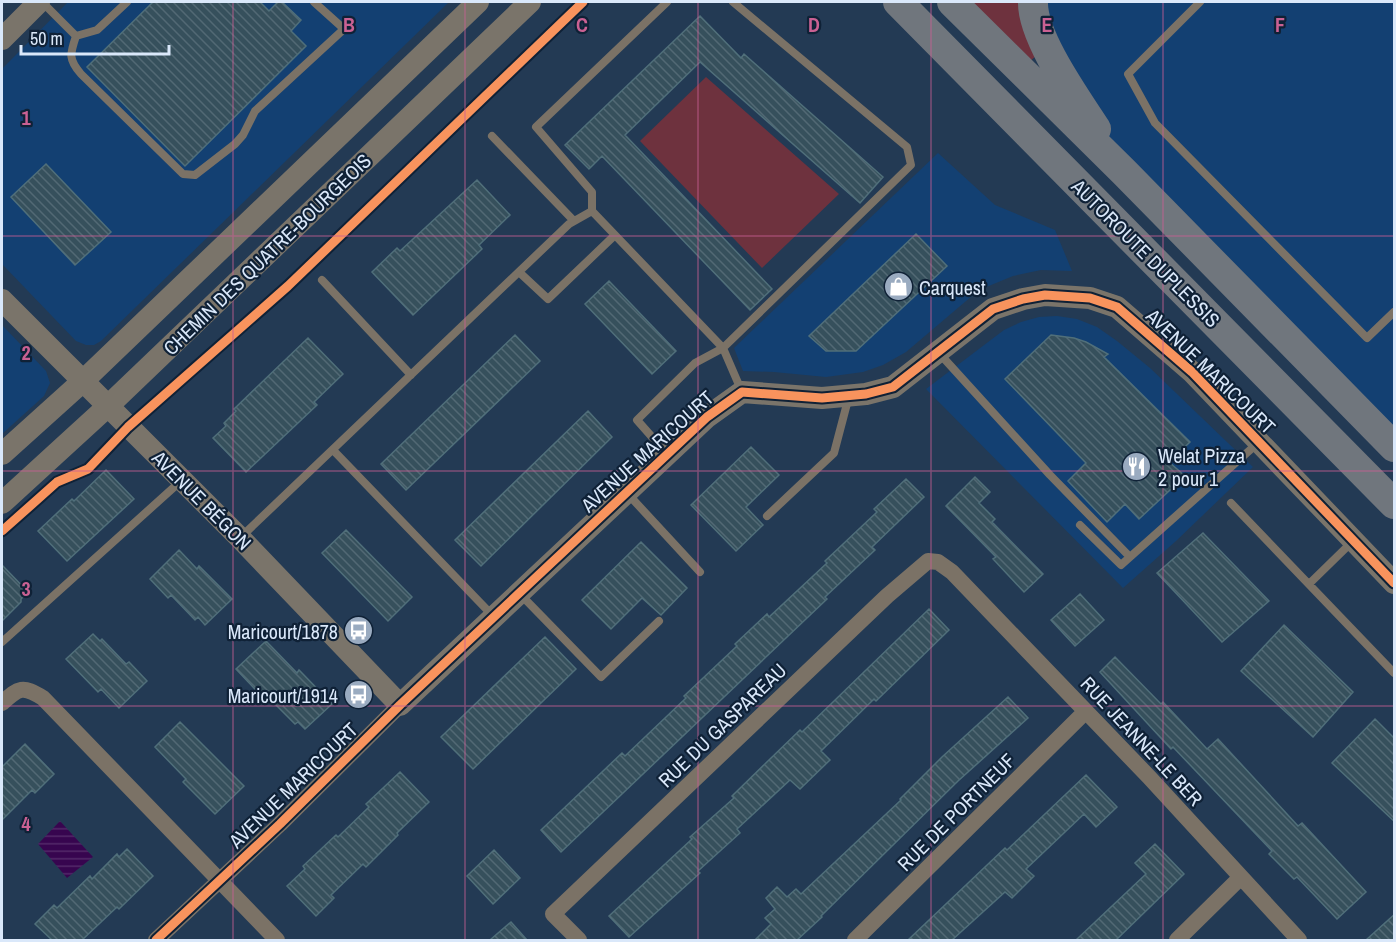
<svg xmlns="http://www.w3.org/2000/svg" width="1396" height="942" viewBox="0 0 1396 942" font-family="'Archivo Narrow',sans-serif">
  <style>
    .built { fill: #134072 }
    .grass { fill: #6e323e }
    .water { fill: url(#water-rules) }
    .building { fill: url(#building-back-hatch); stroke: #506f7a; stroke-width: 1.5 }
    .lines { fill: none; stroke-linecap: round; stroke-linejoin: round }
    .lane { stroke: #7b7266; stroke-width: 8 }
    .street { stroke: #7b7266; stroke-width: 16 }
    .secondary { stroke: #7a746a; stroke-width: 22 }
    .highway { stroke: #70767d; stroke-width: 30 }
    .cycleway-casing { stroke: #0f2136; stroke-width: 13 }
    .cycleway { stroke: #f8935d; stroke-width: 9 }
    .grid { fill: none; stroke: #ca6193; stroke-width: 1.5; stroke-opacity: 0.55 }
    .labels { text-anchor: middle; dominant-baseline: central; stroke-width: 4.5; stroke-linejoin: round; paint-order: stroke }
    .street-label { font-size: 20px; fill: #dae8fa; stroke: #0f2136 }
    .poi-label { font-size: 20px; fill: #dae8fa; stroke: #0f2136; text-anchor: start }
    .grid-label { font-size: 20px; text-anchor: middle; font-weight: bold; fill: #ca6193; stroke: #0f2136; stroke-width: 4.5; stroke-linejoin: round; paint-order: stroke }
  </style>
  <defs>
    <pattern id="water-rules" width="6" height="5" patternUnits="userSpaceOnUse" patternTransform="scale(1.5)"><rect width="6" height="5" fill="#37054f"/><path d="M0 2.5h6" fill="none" stroke="#532969"/></pattern>
    <pattern id="building-back-hatch" width="6" height="6" patternUnits="userSpaceOnUse" patternTransform="scale(1.5)"><rect width="6" height="6" fill="#36505c"/><path d="M-1 5l2 2M0 0l6 6M5-1l2 2" fill="none" stroke="#526974"/></pattern>
  </defs>
  <rect width="100%" height="100%" fill="#233a54"/>
  <!-- built -->
  <path class="built" d="M68,2H449L101,341L94,345H86L76,341L2,264V69Z
    M1033,2H1394V447L1124,172Z
    M938,153L995,205L1055,230L1072,271L1041,270L1013,276L979,290L906,352L883,365L863,372L826,377L774,372L743,371L734,348Z
    M1057,316L1077,319L1097,327L1117,341L1150,368L1253,467L1176,541L1123,588L926,389L1004,330L1021,322L1039,317Z
    M2,325L46,371L50,383L44,396L2,434Z"/>
  <!-- grass -->
  <path class="grass" d="M971,2H1021L1036,56L1030,61Z
    M706,77L839,194L762,268L640,141Z"/>
  <!-- water -->
  <path class="water" d="M60,821L93,857L67,878L38,844Z"/>
  <!-- building -->
  <path class="building" d="M153,2H260L269,11L278,2H282L301,20L291,31L306,46L185,166L87,67Z
    M700,16L741,58L744,54L883,177L860,203L700,62L625,135L772,289L750,310L602,156L589,169L565,145Z
    M46,164L111,232L75,265L11,197Z
    M477,180L510,215L479,245L482,249L413,315L372,272L397,248L400,251Z
    M916,234L947,266L856,351H826L809,336Z
    M609,281L676,351L652,374L585,304Z
    M515,335L540,361L406,490L381,464Z
    M1051,335L1074,338L1086,342L1108,354L1104,357L1190,442L1169,462L1185,476L1139,519L1125,504L1107,522L1068,481L1086,463L1005,379Z
    M308,338L343,374L314,402L317,405L246,472L213,438L226,426L224,423L236,411L234,409Z
    M588,411L612,437L481,566L455,540Z
    M751,447L779,475L746,507L763,525L736,551L691,505Z
    M106,470L134,499L67,561L38,531L72,499L74,501Z
    M975,477L990,492L979,503L995,519L992,522L1043,574L1024,592L993,559L996,557L946,506Z
    M906,479L924,497L872,547L875,550L825,597L827,599L561,852L541,830L622,753L625,756L686,698L684,696L737,646L735,644L767,614L769,617L827,563L825,561L877,512L874,509Z
    M346,530L412,597L388,621L322,553Z
    M1203,533L1269,601L1222,642L1157,573Z
    M641,542L687,588L661,615L642,598L611,629L582,600Z
    M179,550L197,569L199,566L232,599L205,625L198,617L195,620L171,595L168,598L150,579Z
    M2,565L28,592L21,599V602L2,621Z
    M1080,594L1104,620L1075,646L1051,620Z
    M929,609L949,630L876,701L874,699L821,751L830,760L800,789L790,780L737,829L740,833L698,871L700,873L629,937L609,916L692,839L690,837L734,798L732,796L770,759L800,730L802,732Z
    M1284,625L1353,692L1313,737L1241,671Z
    M93,634L100,641L102,639L126,664L129,662L147,681L119,708L101,689L98,692L66,659Z
    M545,637L576,669L473,769L441,737Z
    M266,641L297,673L299,670L332,704L305,729L298,722L295,724L271,700L268,703L236,669Z
    M1115,657L1161,704L1163,702L1207,749L1218,739L1298,826L1302,823L1366,892L1337,919L1297,877L1294,879L1269,854L1272,851L1173,747L1171,749L1100,672Z
    M1008,697L1028,718L958,781L821,916L822,917L797,940H755L771,924L765,918L775,909L766,898L777,887L787,897L796,889L801,894L901,800L900,799L942,757Z
    M1375,719L1395,739V822L1332,763Z
    M180,722L244,786L215,814L183,782L186,779L155,747Z
    M25,744L54,774L35,793L32,790L2,820V767Z
    M400,772L429,802L397,833L398,835L366,867L363,864L331,895L334,898L316,916L287,886L305,869L303,866L336,835L338,837L369,807L366,804Z
    M1086,775L1117,807L1096,827L1084,814L1026,869L1034,876L1012,898L1005,892L952,940H908L1005,848L1007,850Z
    M1155,844L1184,874L1116,940H1076L1146,874L1135,863Z
    M127,849L153,876L119,909L117,907L82,940H52L35,924L54,905L57,908L90,876L92,879L117,854L119,857Z
    M494,850L520,878L493,904L467,876Z
    M1395,914V940H1366Z
    M511,922L527,940H490Z"/>
  <g class="lines">
    <!-- lane -->
    <path class="lane" d="M42,2L76,36C70,54 68,59 81,74L183,174L195,175L235,144L243,135L255,111L344,29L314,2
      M667,2L536,127L592,192V211L723,348L742,392
      M1200,2L1128,74L1155,123L1367,338L1394,312
      M76,36L97,30L127,2
      M492,136L574,221
      M519,272L548,299L615,235
      M322,280L411,375
      M939,353L1050,475L1130,557
      M333,450L493,616
      M667,454L637,420L695,363L723,348L911,165L907,147L733,2
      M627,493L700,572
      M1231,503L1394,673
      M767,516L834,453L849,396
      M1080,525L1121,565L1259,442
      M241,537L569,224L592,211
      M1309,584L1353,541
      M520,594L601,677L659,621
      M2,642L182,480"/>
    <!-- street -->
    <path class="street" d="M2,703C19,688 22,685 43,698L277,940
      M156,940L280,824L400,705
      M579,940L553,914L887,596L928,561L938,562L952,572L1149,777L1299,940
      M855,940L1085,712
      M1177,940L1240,878"/>
    <!-- secondary -->
    <path class="secondary" d="M2,39L39,2
      M2,300L240,538L400,705L707,417L742,392L822,398L866,394L893,387L993,309L1023,299L1045,295L1090,298L1117,307L1192,372L1394,583
      M2,454L83,381L478,2
      M2,503L107,407L530,2"/>
    <!-- highway -->
    <path class="highway" d="M898,2L1394,504
      M952,2L1124,172L1394,447
      M1033,2C1032,37 1076,98 1096,129"/>
    <defs>
      <path id="cycleway" d="M2,531L57,482L88,469L128,427L288,286L583,2
        M156,940L280,824L400,705L707,417L742,392L822,398L866,394L893,387L993,309L1023,299L1045,295L1090,298L1117,307L1192,372L1394,583"/>
    </defs>
    <!-- cycleway casing -->
    <use href="#cycleway" class="cycleway-casing"/>
    <!-- cycleway -->
    <use href="#cycleway" class="cycleway"/>
  </g>
  <!-- grid -->
  <path class="grid" d="M233,2V940M465,2V940M698,2V940M931,2V940M1163,2V940M2,236H1394M2,471H1394M2,706H1394"/>
  <!-- icons -->
  <defs>
    <symbol id="shop-disc" viewBox="-11 -11 22 22"><circle r="9.5" fill="#9aabc0" stroke="#0f2136"/><path d="M-5-2.5h2.3a2.7 3.5 0 0 1 5.4 0H5L5.5 6h-11ZM-1.5-2.5h3a1.5 2.3 0 0 0-3 0Z" fill="#fff"/></symbol>
    <symbol id="restaurant-disc" viewBox="-11 -11 22 22"><circle r="9.5" fill="#9aabc0" stroke="#0f2136"/><path d="M-5-6h1v4h1v-4h1v4h1v-4h1v5L-1.5 .5V6h-2V.5L-5-1ZM5-6V6H3V1.5H1.5Q1.5-4 5-6Z" fill="#fff"/></symbol>
    <symbol id="bus-disc" viewBox="-11 -11 22 22"><circle r="9.5" fill="#9aabc0" stroke="#0f2136"/><path d="M-5-6H5V4H4V6H2V4H-2V6H-4V4H-5ZM-3.5-4V0h7V-4ZM-3.5 1.2v1.5H-2V1.2ZM2 1.2v1.5H3.5V1.2Z" fill="#fff"/></symbol>
  </defs>
  <g fill-rule="evenodd">
    <use href="#shop-disc" x="882" y="270" width="33" height="33"/>
    <use href="#restaurant-disc" x="1120" y="450" width="33" height="33"/>
    <use href="#bus-disc" x="342" y="614" width="33" height="33"/>
    <use href="#bus-disc" x="342" y="678" width="33" height="33"/>
  </g>
  <g class="labels">
    <!-- street labels -->
    <g class="street-label">
      <text transform="translate(1146 253) rotate(45)">AUTOROUTE DUPLESSIS</text>
      <text transform="translate(267 254) rotate(-44)">CHEMIN DES QUATRE-BOURGEOIS</text>
      <text transform="translate(1211 371) rotate(44)">AVENUE MARICOURT</text>
      <text transform="translate(647 451) rotate(-42)">AVENUE MARICOURT</text>
      <text transform="translate(202 500) rotate(45)">AVENUE BÉGON</text>
      <text transform="translate(722 725) rotate(-44)">RUE DU GASPAREAU</text>
      <text transform="translate(1142 741) rotate(47)">RUE JEANNE-LE BER</text>
      <text transform="translate(293 785) rotate(-44)">AVENUE MARICOURT</text>
      <text transform="translate(956 812) rotate(-45)">RUE DE PORTNEUF</text>
    </g>
    <!-- poi labels -->
    <g class="poi-label">
      <text x="919" y="287">Carquest</text>
      <text x="1158" y="455">Welat Pizza<tspan x="1158" dy="23">2 pour 1</tspan></text>
      <text x="338" y="631" text-anchor="end">Maricourt/1878</text>
      <text x="338" y="695" text-anchor="end">Maricourt/1914</text>
    </g>
  </g>
  <g class="grid-label">
    <text x="349" y="32">B</text>
    <text x="582" y="32">C</text>
    <text x="814" y="32">D</text>
    <text x="1047" y="32">E</text>
    <text x="1280" y="32">F</text>
    <text x="26" y="125">1</text>
    <text x="26" y="360">2</text>
    <text x="26" y="596">3</text>
    <text x="26" y="831">4</text>
  </g>
  <!-- border -->
  <rect width="1396" height="942" fill="none" stroke="#dae8fa" stroke-width="6"/>
  <!-- scale -->
  <path d="M21 45v9h148v-9" fill="none" stroke="#dae8fa" stroke-width="3"/>
  <text x="30" y="45" font-size="18" fill="#dae8fa" stroke="#0f2136" stroke-width="4.5" paint-order="stroke">50 m</text>
</svg>
